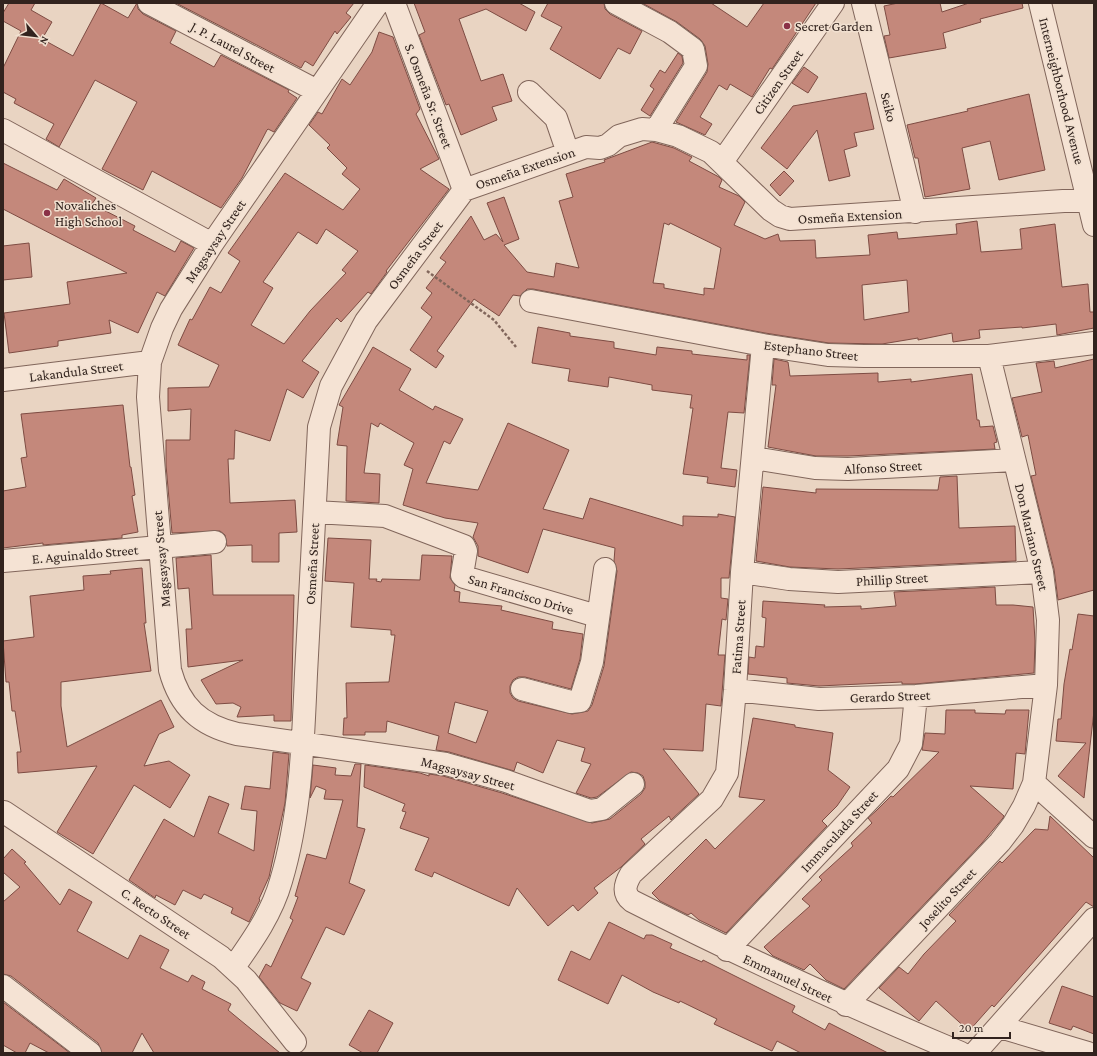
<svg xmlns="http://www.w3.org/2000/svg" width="1097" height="1056" viewBox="0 0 1097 1056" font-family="'Crimson Pro',serif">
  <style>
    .building { fill: #c4887b; stroke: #7e4c43; fill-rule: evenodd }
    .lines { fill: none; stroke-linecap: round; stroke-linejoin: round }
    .minor-casing { stroke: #81665b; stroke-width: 24 }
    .path { stroke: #81665b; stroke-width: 2.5; stroke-dasharray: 3 2; stroke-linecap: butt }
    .minor { stroke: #f5e3d4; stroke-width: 22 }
    .poi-dot { fill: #8a3147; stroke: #f1e0d0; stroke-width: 1.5 }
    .labels { text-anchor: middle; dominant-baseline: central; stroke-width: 3; stroke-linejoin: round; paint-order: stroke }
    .poi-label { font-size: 14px; fill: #32231e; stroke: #f1e0d0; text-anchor: start }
    .street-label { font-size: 14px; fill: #32231e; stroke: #f1e0d0 }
  </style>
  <rect width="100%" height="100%" fill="#e9d4c2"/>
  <!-- building -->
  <path class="building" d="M9,3H35L31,10L52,22L42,39L73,56L101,3L128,18L137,3L138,9L143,14L176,31L170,43L214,67L221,55L289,90L288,92L297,98L274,132L268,129L267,130L242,178L221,208L152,171L143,190L102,169L137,102L95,80L59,147L46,139L54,124L14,103L16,99L3,92V68L21,31L3,21V13Z
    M176,3H354L346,13L351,17L337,34L335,31L313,66L305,61L301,68Z
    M414,3H519L535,12L526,31L486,9L459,19L481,81L503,74L512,101L492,107L497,120L461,135L449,104L446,105L419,35L425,32Z
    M548,3H604L605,9L610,14L642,31L630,54L618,48L600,79L550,49L562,27L541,16Z
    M642,3H711L747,27L764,3H816L772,69L770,68L752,97L730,84L727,90L719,85L700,117L712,124L705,135L676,122L707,72L708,64L705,46L700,39L677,22Z
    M898,3H940L942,12L969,3H1022L1023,8L980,19L981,22L943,33L946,48L889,58L884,36L890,35L884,6Z
    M379,32L393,37L420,109L416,114L439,159L420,169L449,189L386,271L387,272L371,294L368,292L341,322L337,318L302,361L319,372L303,398L287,389L270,441L235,430L234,459H228L230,503L295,500L297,532L279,533V562H252V545L227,546L225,535L220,531L172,533L166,465V440H190L191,409L168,411V388L209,387L219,365L178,345L190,319L192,320L210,287L221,293L240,261L228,253L285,173L343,210L360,189L342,174L347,168L327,148L330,145L309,125L318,112L322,114L342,79L350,85L372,52ZM326,229L358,251L342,270L346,273L310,311L284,344L251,325L273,288L263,282L298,232L317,244Z
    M678,53L682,56L683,63L650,116L641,110L654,89L650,86L660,70L665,73Z
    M804,67L818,77L808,93L792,83Z
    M866,93L874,129L854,133L857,146L844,150L850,176L829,181L817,130L787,169L761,148L793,106Z
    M1029,94L1045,170L999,180L990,141L962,148L970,189L925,197L918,158H915L907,125L968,111L967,109Z
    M652,142L674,148L692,157L689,161L719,177L722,180L719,187L739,196L745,202L734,225L765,239L778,234L780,241L815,240L816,258L870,255L868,235L897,232L898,239L957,234L956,224L977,221L981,252L1022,249L1020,229L1055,224L1062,287L1088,284L1090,312H1094V328L1057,335L1056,324L1022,328V327L979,330L980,338L953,342L952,333L918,340V338L882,344L829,343L765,333L533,289H527L520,296L513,295L499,316L474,299L437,351L444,356L436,368L410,350L432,317L421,308L432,293L426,288L446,262L440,258L471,216L484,240L496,234L503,242L487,203L504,197L519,239L504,245L527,272L554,277L556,263L579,268L559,201L573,197L566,174L605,162L604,160ZM664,223L669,225L670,223L721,248L714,289L704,288V295L664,288V284L653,283ZM907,280L909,312L864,320L862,285Z
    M3,163L57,190L64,179L96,198L92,204L135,226L133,230L175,252L181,241L194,248L165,296L157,292L138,333L109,320L111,333L58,341V346L9,353L4,313L70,304L67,282L127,273L3,209Z
    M784,171L794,181L780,196L770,185Z
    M29,243L32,277L3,280V246Z
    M538,327L570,333V336L614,342V348L656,355L657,347L692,351V354L747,360V355H750L744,413L728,412L721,468L737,470L735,487L707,483L708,477L683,474L693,408H690L692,395L652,390V385L609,377L608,387L568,381L570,369L532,363Z
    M373,347L411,369L399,390L433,410L435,406L463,419L450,444L444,441L426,483L478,490L508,423L569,450L543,509L583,519L590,498L683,526V516L718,517V514L735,517L729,578H721V598L728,599L726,620L722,619L718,655H725L721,706L706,704L703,751L663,749L699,794L671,820L669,816L641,839L645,844L621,867L594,888L598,893L578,911L573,905L548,926L517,888L509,906L434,872L432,877L415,870L429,838L400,828L406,812L402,811L405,804L364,787L365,765L420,773L429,776V774L443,776L502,793L592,823L610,819L641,794L645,788V782L643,776L638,773L631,772L597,797L591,798L576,793L591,764L581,761L585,748L557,740L543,773L517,762L514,771L449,752L436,750L439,736L387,721L386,732H365V735H343L344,718H347L346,683L389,682L395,635H391V630L351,627L354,583L325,581L328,538L371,540L369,579H377L376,581L381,582L382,579L420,580L422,555L452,556L450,578L455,585L454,591L460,592L459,602L502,606L501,610L553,622L552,629L583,634L580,659L571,689L525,677H518L513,680L510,686V693L513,698L518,701L572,714L588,711L592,705L604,666L617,571L614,561L615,548L543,529L528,573L478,556V546L473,537L478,523L445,518L403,505L413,469L404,465L414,443L380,423L378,427L371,423L364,473L380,474L379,503L346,501L347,446L337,445L343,407L339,405ZM455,702L488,711L476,743L448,733Z
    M774,359L788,362L790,376L878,373V382L911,379V382L972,374L977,420H979L980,427L993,426L997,442L994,443L995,449L848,456H816L768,447L776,385H772Z
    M1094,359V590L1058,600L1054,569L1031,476L1036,475L1028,435L1022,437L1012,398L1042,392L1036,363L1054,361L1055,368Z
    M123,405L130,467H131L135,495L132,496L138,532L122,535V538L43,545V543L3,548V491L26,487L21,458L27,457L21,414Z
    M957,476L959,528L1015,526L1016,561L838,569L790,567L756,561L763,487L816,493V489L938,490L940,477Z
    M211,555L213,595H294L291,721H274V715L237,717L241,707L233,703L216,704L201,680L243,660L188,667L186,629H192L189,588L178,589L176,558Z
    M142,568L146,623H144L151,671L61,682V706L67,747L161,700L174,727L159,734L144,766L169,761L190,775L170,808L134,785L93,854L57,832L97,766L18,773L17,752H21L15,711H12L9,682H6L3,641L34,637L30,596L84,590L83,576L111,574L110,571Z
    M995,587L996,605H1013L1033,607L1035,641L1034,673L915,684H902V682L819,686L787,683V678L748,674L749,657L755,658L756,646L764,647L766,618L762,617L763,601L825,605L824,607L861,606V609L896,606L894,592Z
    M1078,614L1094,616V711L1084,798L1058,776L1086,743L1056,741L1058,719H1061L1064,684L1070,649L1072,650Z
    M946,710H975V713L1005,714L1006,710H1029L1025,754L1016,753L1013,789L970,786L1004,816L1003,818L982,843L844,989L826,980L810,964L804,970L773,956L764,947L810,906L802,899L822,880L819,877L853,846L851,843L872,823L868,818L876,811L891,796L893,797L939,752L922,750L925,733L945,734Z
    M753,718L795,725V727L833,733L828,770L850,787L837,806L822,821L827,826L726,933L699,920L691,913L688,915L660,901L652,893L706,839L715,849L765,800L739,797Z
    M273,752L289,754L285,803L269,877L259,899L260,900L249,922L231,913L233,908L204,894L201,899L183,890L175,905L156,895L155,898L129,880L164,819L194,837L209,796L229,804L218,833L254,851L257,811L241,809L245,786L270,789Z
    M355,764H361L357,827L365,829L349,883L365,890L344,935L326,927L301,978L311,983L297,1011L280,1003L259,977L266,964L271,967L293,920L290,918L298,897L295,896L307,854L326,859L343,800L324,799L326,790L316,786L310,798L313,765L336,768L335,775L351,776Z
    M1050,816L1094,858V907L1086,902L994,1007L992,1005L969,1031L936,1001L919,1021L879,988L899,967L908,974L924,954L956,921L949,915L1000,861L1002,863L1035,829L1048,830Z
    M12,849L26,862L24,863L60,905L69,889L92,902L77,931L128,959L140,935L169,950L160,968L188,982L192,975L205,982L202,989L231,1004L228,1010L280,1053H154L142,1033L132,1053H102L98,1043L11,976L3,974V902L20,887L3,872V859Z
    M609,922L644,939L646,935H652L672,944L670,948L702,962L703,960L795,1006L792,1012L825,1030L829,1023L888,1053H801L777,1041L772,1051L714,1024L717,1019L680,1001L679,1003L653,992L622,975L608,1004L558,980L571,951L590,960Z
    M1062,986L1094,997V1034L1073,1026L1071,1030L1049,1023Z
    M3,1002L70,1053H49L30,1043L25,1053H17L3,1045Z
    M369,1010L393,1023L377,1053H363L349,1045Z"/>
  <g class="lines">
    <defs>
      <path id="minor" d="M149,3L317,91
        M378,3L212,244L171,309L162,328L150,362L148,397L170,670C180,707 200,725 237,734L446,764L506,781L590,811L602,809L633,784
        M394,3L464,190
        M616,3L670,32L693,49L696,66L656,130
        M863,3L915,212
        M1040,3L1094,225
        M529,92L556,118L568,153
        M3,130L212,244
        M722,162L833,3
        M464,190L586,147L600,148L608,145L619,136L642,129L656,130L678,136L711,152L771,210L780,216L790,219L1094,199
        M531,301L763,345L828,355L864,356H989L1094,343
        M763,345L742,572L735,690L727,773L712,799L631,874C625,884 622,893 632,901C740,956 849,1006 961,1053
        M3,380L150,362
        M753,458L815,468L848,469L1014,460
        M315,512L385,516L464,546L466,551L462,575L464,577L597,616
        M3,561L215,542
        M742,572L789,579L838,582L1042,572
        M522,689L571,702L580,701L592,662L605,569
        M735,690L819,699L916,696L1046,685
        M1034,783L1094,837
        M4,812L221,957L246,980L295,1042
        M727,950L898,769L911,744L916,696
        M234,967C253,940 272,913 281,881C301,814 303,743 306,674C310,592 315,509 319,427L331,386L366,321L464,190
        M3,986L90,1053
        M846,1005L1000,842L1013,825L1024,806L1034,783L1046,685L1048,620L1042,572L989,356
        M1000,1027L1088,1053
        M975,1053L1094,919"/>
    </defs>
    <!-- minor casing -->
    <use href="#minor" class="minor-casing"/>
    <!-- path -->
    <path class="path" d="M427,271L494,320L516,347"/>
    <!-- minor -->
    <use href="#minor" class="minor"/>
  </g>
  <!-- markers -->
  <g class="poi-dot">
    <circle cx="787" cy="26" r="4"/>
    <circle cx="47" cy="213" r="4"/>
  </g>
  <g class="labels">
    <!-- poi labels -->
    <g class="poi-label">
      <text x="795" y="26">Secret Garden</text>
      <text x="55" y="205">Novaliches<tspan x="55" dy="16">High School</tspan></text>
    </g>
    <!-- street labels -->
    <g class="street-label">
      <text transform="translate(233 47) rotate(28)">J. P. Laurel Street</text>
      <text transform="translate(778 82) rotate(-55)">Citizen Street</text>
      <text transform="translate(1062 91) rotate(76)">Interneighborhood Avenue</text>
      <text transform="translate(429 96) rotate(69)">S. Osmeña Sr. Street</text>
      <text transform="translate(889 107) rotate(76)">Seiko</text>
      <text transform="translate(525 168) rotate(-19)">Osmeña Extension</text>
      <text transform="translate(850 216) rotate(-3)">Osmeña Extension</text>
      <text transform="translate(215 241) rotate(-56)">Magsaysay Street</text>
      <text transform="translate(415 255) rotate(-53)">Osmeña Street</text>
      <text transform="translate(811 350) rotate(7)">Estephano Street</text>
      <text transform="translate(76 371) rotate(-7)">Lakandula Street</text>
      <text transform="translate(883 467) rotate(-3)">Alfonso Street</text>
      <text transform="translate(1032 537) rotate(77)">Don Mariano Street</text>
      <text transform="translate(85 554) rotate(-5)">E. Aguinaldo Street</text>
      <text transform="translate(161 559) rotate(-95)">Magsaysay Street</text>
      <text transform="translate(312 564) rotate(-87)">Osmeña Street</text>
      <text transform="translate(892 579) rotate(-3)">Phillip Street</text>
      <text transform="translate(521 594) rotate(17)">San Francisco Drive</text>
      <text transform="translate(738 637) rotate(-86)">Fatima Street</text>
      <text transform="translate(890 696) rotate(-2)">Gerardo Street</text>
      <text transform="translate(468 773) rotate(15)">Magsaysay Street</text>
      <text transform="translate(839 831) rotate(-47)">Immaculada Street</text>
      <text transform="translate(947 898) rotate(-47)">Joselito Street</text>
      <text transform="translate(156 913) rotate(34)">C. Recto Street</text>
      <text transform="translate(788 978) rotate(25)">Emmanuel Street</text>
    </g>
  </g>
  <!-- border -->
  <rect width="1097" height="1056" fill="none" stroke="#32231e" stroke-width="8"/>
  <!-- north arrow -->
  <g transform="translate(36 36) rotate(118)" stroke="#f1e0d0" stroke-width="3" paint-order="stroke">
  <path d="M0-3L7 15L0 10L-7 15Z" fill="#32231e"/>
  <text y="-6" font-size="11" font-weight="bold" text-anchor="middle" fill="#32231e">N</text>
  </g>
  <!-- scale -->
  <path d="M953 1032v6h57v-6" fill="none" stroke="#32231e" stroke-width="2"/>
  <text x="959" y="1032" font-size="12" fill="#32231e" stroke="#f1e0d0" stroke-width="3" paint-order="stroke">20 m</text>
</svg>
